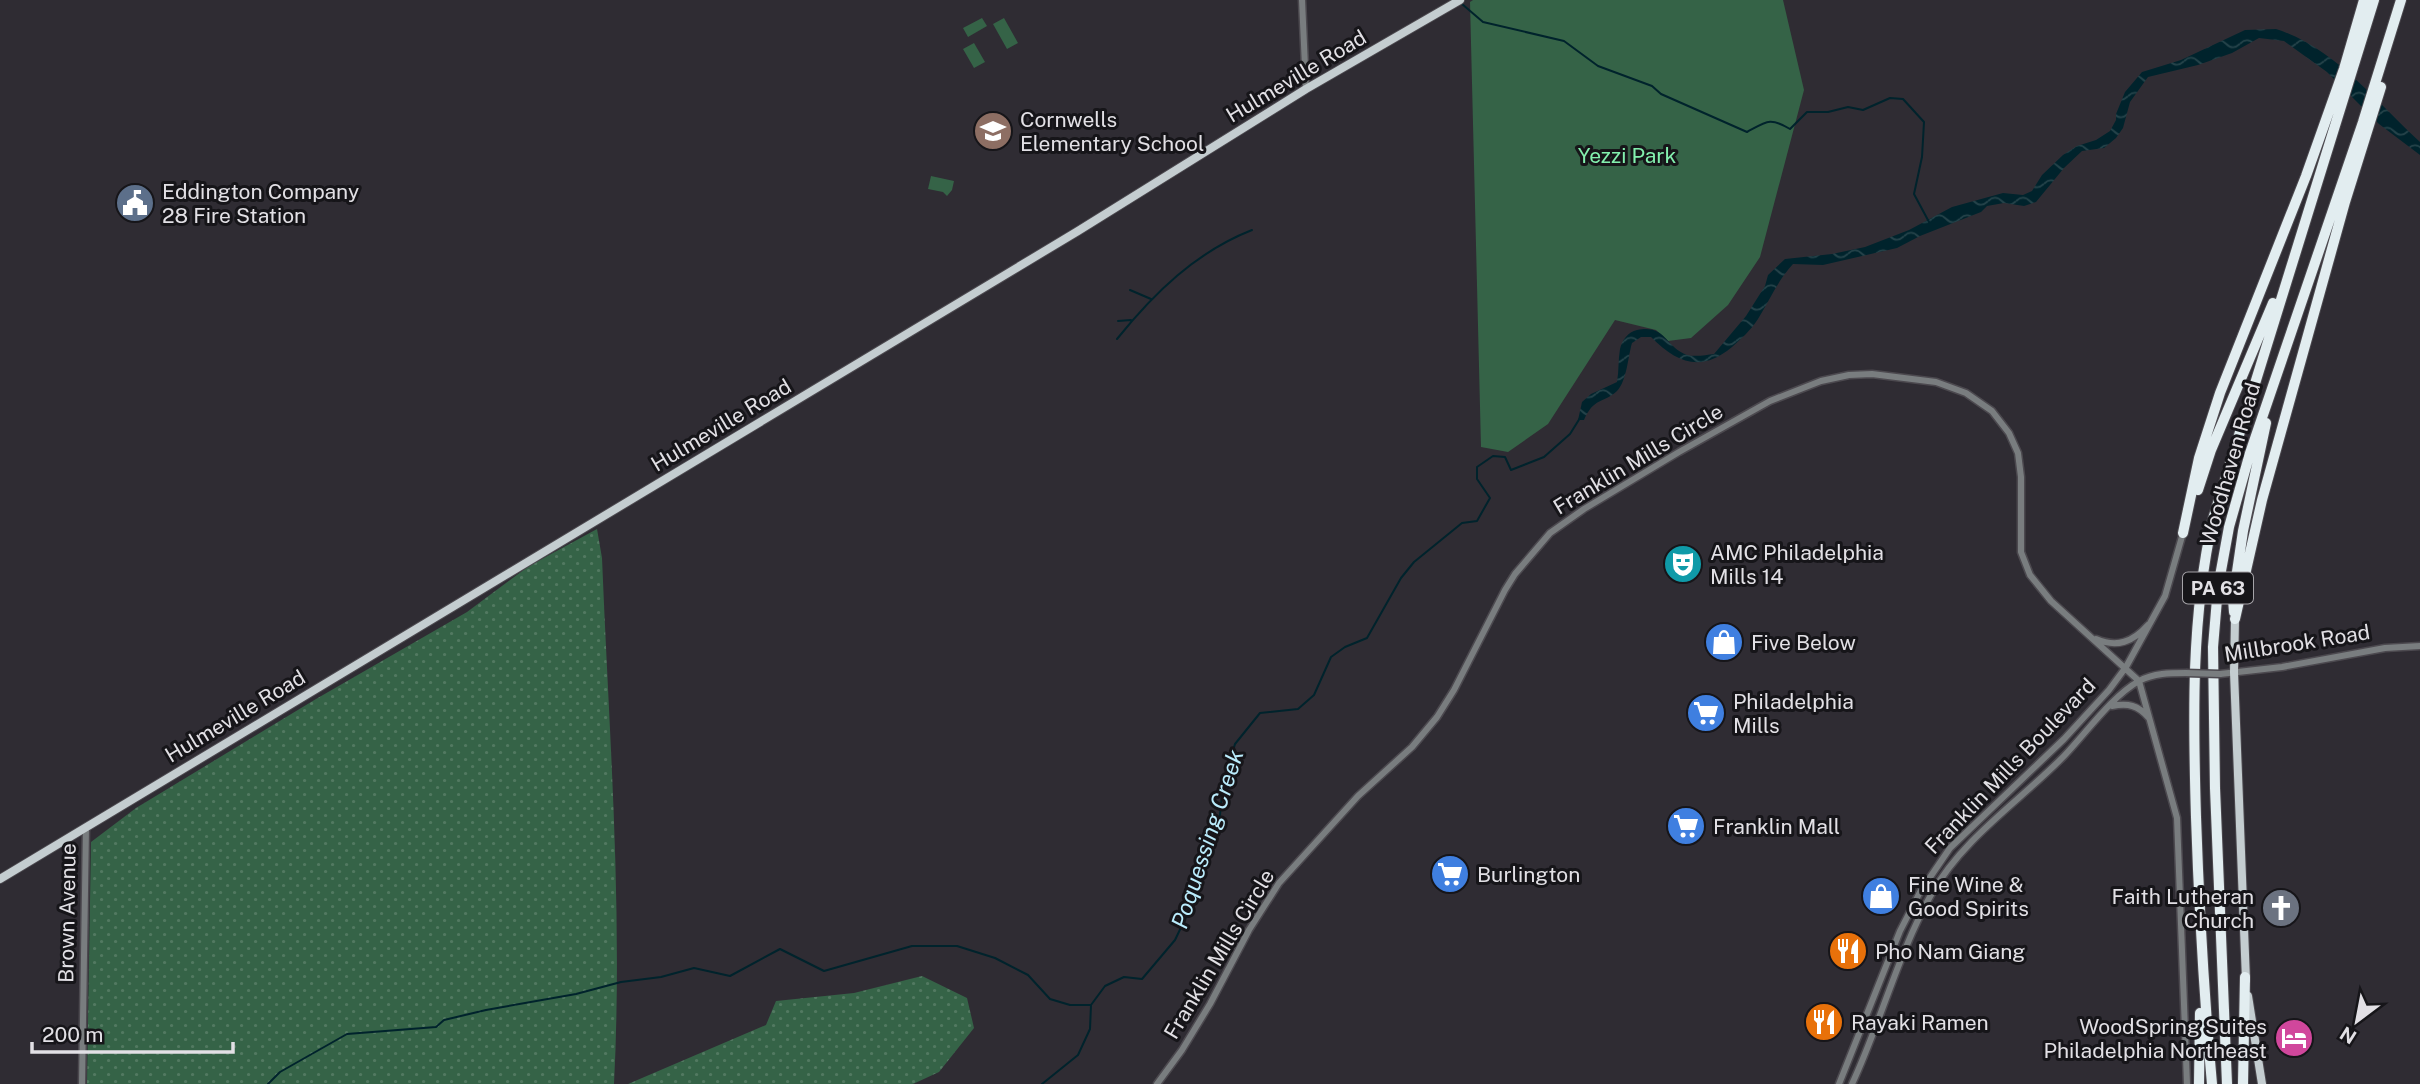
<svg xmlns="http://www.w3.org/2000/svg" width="2420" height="1084" viewBox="0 0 2420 1084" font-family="'Public Sans',sans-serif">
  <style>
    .grass { fill: url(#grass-dots) }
    .park { fill: #356347 }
    .water { fill: url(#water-waves) }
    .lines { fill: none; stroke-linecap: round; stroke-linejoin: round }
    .stream { stroke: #00232c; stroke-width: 2 }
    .minor-casing { stroke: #4c494f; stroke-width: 9 }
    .major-casing { stroke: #4c494f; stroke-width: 10 }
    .highway-casing { stroke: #4c494f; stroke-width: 12 }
    .minor { stroke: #797d7f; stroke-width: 6 }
    .major { stroke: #c4cdd0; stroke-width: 8 }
    .highway { stroke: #e2edf0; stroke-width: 10 }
    .minor-bridge-casing { stroke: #4c494f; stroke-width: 9; stroke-linecap: butt }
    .minor-bridge { stroke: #797d7f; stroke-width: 6 }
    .labels { text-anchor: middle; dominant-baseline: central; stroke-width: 6; stroke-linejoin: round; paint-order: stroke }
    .shield { fill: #161519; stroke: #a5a3a8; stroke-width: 2 }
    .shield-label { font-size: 19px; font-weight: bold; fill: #e2e0e5 }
    .street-label { font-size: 21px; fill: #e2e0e5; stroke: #161519 }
    .poi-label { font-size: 21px; fill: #e2e0e5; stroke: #161519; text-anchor: start }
    .park-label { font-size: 21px; fill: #83f0ae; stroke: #161519 }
    .water-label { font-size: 23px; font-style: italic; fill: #baecfc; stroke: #161519 }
  </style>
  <defs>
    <pattern id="grass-dots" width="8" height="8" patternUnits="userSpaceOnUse" patternTransform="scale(1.75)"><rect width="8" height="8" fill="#356347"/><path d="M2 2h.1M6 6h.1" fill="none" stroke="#527961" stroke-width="1.8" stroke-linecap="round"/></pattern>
    <pattern id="water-waves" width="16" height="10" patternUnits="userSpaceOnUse" patternTransform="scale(1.75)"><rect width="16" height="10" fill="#00232c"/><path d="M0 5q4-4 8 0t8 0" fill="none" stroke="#25434a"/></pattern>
  </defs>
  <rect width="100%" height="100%" fill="#2f2c33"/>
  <!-- grass -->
  <path class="grass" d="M597,529L602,558C609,733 623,909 614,1084H87L91,842L136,808L316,699L467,612L529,566Z
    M922,976L967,998L974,1028L939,1072L913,1084H628L766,1025L776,1001L854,993Z"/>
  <!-- park -->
  <path class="park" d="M1473,0H1783L1804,90L1760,257L1728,305L1691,338L1668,341L1656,330L1615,320L1548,424L1508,452L1481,447L1470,2Z
    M982,18L987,26L968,37L963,28Z
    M1004,18L1018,43L1007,49L993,24Z
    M974,43L985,62L974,68L963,49Z
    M931,176L954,181L952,190L947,196L943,192L928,189Z"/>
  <!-- water -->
  <path class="water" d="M2276,29C2335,48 2375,101 2420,142V155L2379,124L2327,72L2284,41L2259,38L2232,53L2198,65L2148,77L2130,102L2123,128L2116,138L2104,148L2082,151L2064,168L2036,202L2024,206L2004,203L1987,206L1981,212L1920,236L1897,248L1823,265L1793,264C1778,280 1769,301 1758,319C1751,330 1741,339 1732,347C1701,373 1677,363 1651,337H1641L1632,343C1628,356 1627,381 1617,391C1603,404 1594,397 1584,420H1578L1582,402L1591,394L1617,382C1619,371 1618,360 1620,349C1622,340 1628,332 1637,330C1666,324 1665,347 1687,355C1696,357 1706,355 1714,354L1746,316L1765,286L1768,275L1785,259L1832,254L1865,247L1909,230L1952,207L2003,193L2023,195L2032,191L2042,175L2063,155L2077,146L2096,140L2110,131L2116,120V114L2125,92L2142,72L2181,60L2245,30Z"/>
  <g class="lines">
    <!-- stream -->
    <path class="stream" d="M1462,4L1483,22L1564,41L1598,66L1652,86L1661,94L1747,132C1767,121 1770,117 1790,129L1807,112H1828L1848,107L1863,110L1890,98L1903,99L1924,122L1922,157L1914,194L1929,222
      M1130,290L1151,299
      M1118,321L1131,320
      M1117,339C1154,293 1196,252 1252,230
      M268,1084L280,1072L347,1034L436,1027L444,1020L486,1010L576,994L621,982L661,977L694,968L730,976L780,949L824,971L912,946H957L995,958L1028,975L1050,999L1070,1005H1090
      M1042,1084L1078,1055L1090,1029L1091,1005L1105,986L1124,977L1142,979L1175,940L1186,917L1220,815L1223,784L1235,744L1260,713L1298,709L1314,695L1331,657L1345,647L1367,638L1401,578L1414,562L1462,523L1477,521L1490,498L1477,479V467L1493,456L1505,457L1511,470L1544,457L1570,434L1580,418"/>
    <defs>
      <path id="minor" d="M1302,0L1306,89
        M2096,639C2117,648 2133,642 2148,625
        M2220,674L2282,667L2385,648L2420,646
        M2112,706C2128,703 2138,705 2149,718
        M82,1084L86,827
        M1157,1084L1182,1050L1210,1004L1249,930L1279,883L1358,796L1412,747L1437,717L1454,690L1505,590L1515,574L1550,533L1584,509L1679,452L1770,401L1821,381L1849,375L1872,374L1936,382L1966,393L1992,411L2009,433L2018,453L2021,477V552L2030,575L2051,601L2139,681L2177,818L2187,1084
        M1839,1084L1900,931L1920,892L1950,848L2064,739L2109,690L2126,667L2165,596L2183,533
        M1852,1084C1881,1022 1898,953 1932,893C1964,837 2020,801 2064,756C2086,733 2112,696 2139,681C2154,673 2170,673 2186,673"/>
      <path id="major" d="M2235,619L2234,672L2246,980
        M0,879L1078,231L1306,89L1460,0
        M2248,996L2262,1084"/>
      <path id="highway" d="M2198,490L2211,450L2273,303
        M2183,533L2199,458L2220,393L2306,176L2344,69L2364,0
        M2234,612L2233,599L2243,531L2266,423
        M2235,619L2262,500L2345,202L2381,87
        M2199,1084L2200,1013
        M2212,1084C2204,995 2199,906 2196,817C2193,717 2191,617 2213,519L2374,0
        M2227,1084L2215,788L2213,647L2218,587L2229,527L2250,453L2363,122L2401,0
        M2243,1084L2245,977"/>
    </defs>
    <!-- minor casing -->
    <use href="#minor" class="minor-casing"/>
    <!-- major casing -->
    <use href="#major" class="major-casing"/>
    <!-- highway casing -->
    <use href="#highway" class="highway-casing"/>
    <!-- minor -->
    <use href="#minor" class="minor"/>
    <!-- major -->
    <use href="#major" class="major"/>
    <!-- highway -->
    <use href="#highway" class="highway"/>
    <defs>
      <path id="minor-bridge" d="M2186,673L2220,674"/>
    </defs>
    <!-- minor-bridge casing -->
    <use href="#minor-bridge" class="minor-bridge-casing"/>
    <!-- minor-bridge -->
    <use href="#minor-bridge" class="minor-bridge"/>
  </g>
  <!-- icons -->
  <defs>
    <symbol id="school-disc" viewBox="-11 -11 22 22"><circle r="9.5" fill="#8d6e63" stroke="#161519"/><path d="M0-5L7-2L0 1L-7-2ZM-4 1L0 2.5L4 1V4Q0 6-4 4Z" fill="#fff"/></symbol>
    <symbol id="civic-disc" viewBox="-11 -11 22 22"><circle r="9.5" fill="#5c6f8a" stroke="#161519"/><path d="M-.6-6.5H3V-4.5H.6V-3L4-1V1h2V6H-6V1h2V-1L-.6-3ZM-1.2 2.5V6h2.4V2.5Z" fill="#fff"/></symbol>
    <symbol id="theatre-disc" viewBox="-11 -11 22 22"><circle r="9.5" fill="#0f9aa8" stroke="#161519"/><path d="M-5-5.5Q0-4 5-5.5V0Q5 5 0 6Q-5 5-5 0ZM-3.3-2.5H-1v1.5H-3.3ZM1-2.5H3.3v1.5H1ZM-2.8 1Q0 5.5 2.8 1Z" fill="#fff"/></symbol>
    <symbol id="shop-disc" viewBox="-11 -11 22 22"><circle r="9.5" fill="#3f7fe0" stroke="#161519"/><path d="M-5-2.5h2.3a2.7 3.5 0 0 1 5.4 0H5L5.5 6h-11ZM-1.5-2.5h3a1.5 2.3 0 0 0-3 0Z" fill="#fff"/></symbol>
    <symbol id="supermarket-disc" viewBox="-11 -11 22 22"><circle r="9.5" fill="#3f7fe0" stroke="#161519"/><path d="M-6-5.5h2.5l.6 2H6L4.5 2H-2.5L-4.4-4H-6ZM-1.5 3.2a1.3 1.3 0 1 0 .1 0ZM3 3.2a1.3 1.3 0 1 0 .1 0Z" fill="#fff"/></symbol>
    <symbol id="church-disc" viewBox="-11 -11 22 22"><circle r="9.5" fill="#6b7280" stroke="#161519"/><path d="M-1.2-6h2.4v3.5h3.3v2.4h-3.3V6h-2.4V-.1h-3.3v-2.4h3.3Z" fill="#fff"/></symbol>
    <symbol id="restaurant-disc" viewBox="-11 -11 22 22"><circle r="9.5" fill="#e8710a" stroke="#161519"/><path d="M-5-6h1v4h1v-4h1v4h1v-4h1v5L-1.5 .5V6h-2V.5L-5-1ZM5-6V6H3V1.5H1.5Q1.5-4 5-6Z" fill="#fff"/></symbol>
    <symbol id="hotel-disc" viewBox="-11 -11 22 22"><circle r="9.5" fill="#d1479c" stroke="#161519"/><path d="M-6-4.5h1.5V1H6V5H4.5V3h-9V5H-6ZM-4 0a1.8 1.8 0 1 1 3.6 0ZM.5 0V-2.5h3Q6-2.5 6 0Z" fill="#fff"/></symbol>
  </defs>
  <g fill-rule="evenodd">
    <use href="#school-disc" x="971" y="109" width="44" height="44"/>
    <use href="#civic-disc" x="113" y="181" width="44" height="44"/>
    <use href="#theatre-disc" x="1661" y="542" width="44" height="44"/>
    <use href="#shop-disc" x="1702" y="620" width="44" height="44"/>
    <use href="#supermarket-disc" x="1684" y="691" width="44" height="44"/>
    <use href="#supermarket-disc" x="1664" y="804" width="44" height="44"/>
    <use href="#supermarket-disc" x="1428" y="852" width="44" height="44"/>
    <use href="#shop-disc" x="1859" y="874" width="44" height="44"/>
    <use href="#church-disc" x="2259" y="886" width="44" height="44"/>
    <use href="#restaurant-disc" x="1826" y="929" width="44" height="44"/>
    <use href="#restaurant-disc" x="1802" y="1000" width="44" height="44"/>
    <use href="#hotel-disc" x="2272" y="1016" width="44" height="44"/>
  </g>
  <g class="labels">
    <!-- shield labels -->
    <rect class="shield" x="2183" y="572.5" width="70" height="31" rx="5"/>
    <g class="shield-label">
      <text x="2218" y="588">PA 63</text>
    </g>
    <!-- street labels -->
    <g class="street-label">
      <text transform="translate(1296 76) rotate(-31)">Hulmeville Road</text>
      <text transform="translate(721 425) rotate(-31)">Hulmeville Road</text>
      <text transform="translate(1638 459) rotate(-31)">Franklin Mills Circle</text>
      <text transform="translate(2230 464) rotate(-74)">Woodhaven Road</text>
      <text transform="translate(2297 643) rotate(-9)">Millbrook Road</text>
      <text transform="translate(235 716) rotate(-31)">Hulmeville Road</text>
      <text transform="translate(2010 766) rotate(-46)">Franklin Mills Boulevard</text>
      <text transform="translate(67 913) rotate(-89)">Brown Avenue</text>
      <text transform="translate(1219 954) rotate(-59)">Franklin Mills Circle</text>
    </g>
    <!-- poi labels -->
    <g class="poi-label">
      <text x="1020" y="119">Cornwells<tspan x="1020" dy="24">Elementary School</tspan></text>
      <text x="162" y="191">Eddington Company<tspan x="162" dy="24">28 Fire Station</tspan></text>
      <text x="1710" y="552">AMC Philadelphia<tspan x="1710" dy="24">Mills 14</tspan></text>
      <text x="1751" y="642">Five Below</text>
      <text x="1733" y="701">Philadelphia<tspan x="1733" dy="24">Mills</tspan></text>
      <text x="1713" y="826">Franklin Mall</text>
      <text x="1477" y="874">Burlington</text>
      <text x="1908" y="884">Fine Wine &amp;<tspan x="1908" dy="24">Good Spirits</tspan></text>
      <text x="2254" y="896" text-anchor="end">Faith Lutheran<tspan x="2254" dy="24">Church</tspan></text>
      <text x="1875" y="951">Pho Nam Giang</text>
      <text x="1851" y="1022">Rayaki Ramen</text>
      <text x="2267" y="1026" text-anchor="end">WoodSpring Suites<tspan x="2267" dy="24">Philadelphia Northeast</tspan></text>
    </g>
    <!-- park labels -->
    <g class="park-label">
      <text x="1627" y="155">Yezzi Park</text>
    </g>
    <!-- water labels -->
    <g class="water-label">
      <text transform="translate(1207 839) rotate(-72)">Poquessing Creek</text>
    </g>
  </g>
  <!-- north arrow -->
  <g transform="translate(2357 1021) rotate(212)" stroke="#161519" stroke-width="5" paint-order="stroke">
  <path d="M0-5L12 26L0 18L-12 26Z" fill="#e2e0e5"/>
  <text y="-10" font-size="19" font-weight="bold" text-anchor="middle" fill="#e2e0e5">N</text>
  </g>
  <!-- scale -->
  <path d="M32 1042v10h201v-10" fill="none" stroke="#e2e0e5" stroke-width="3.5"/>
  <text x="42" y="1042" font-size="21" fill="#e2e0e5" stroke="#161519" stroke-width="5" paint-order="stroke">200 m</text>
</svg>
